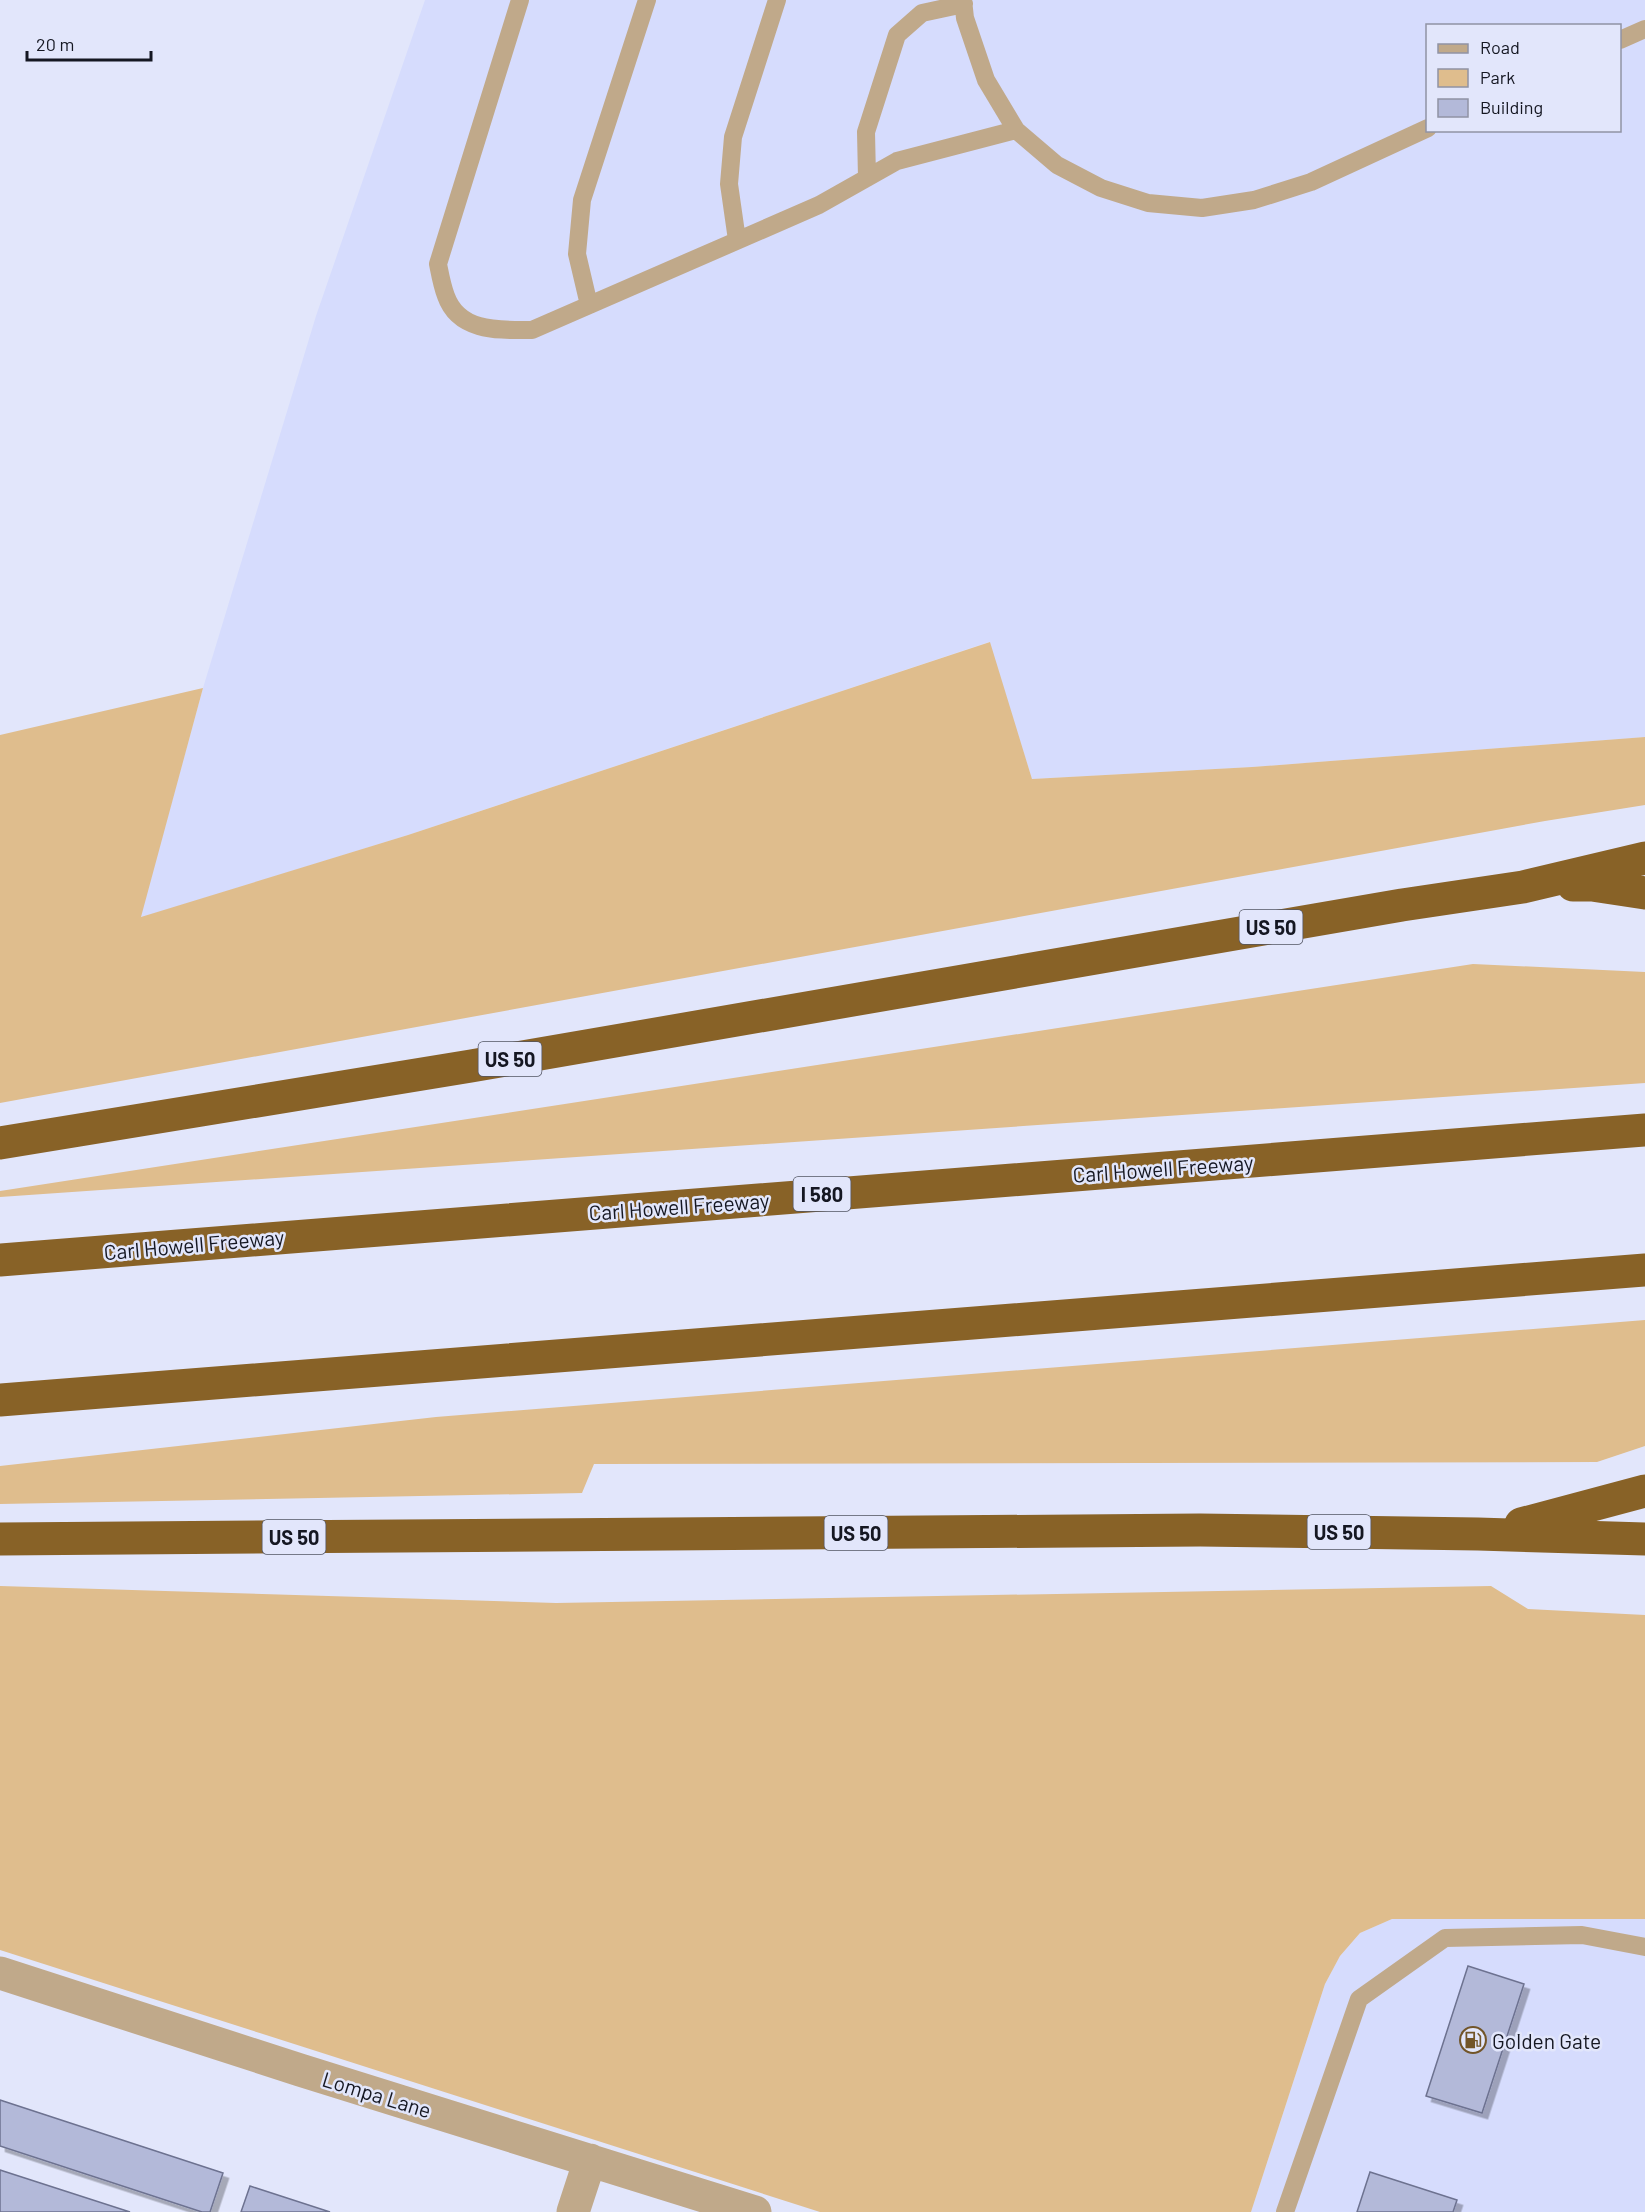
<svg xmlns="http://www.w3.org/2000/svg" width="1645" height="2212" viewBox="0 0 1645 2212" font-family="Barlow,sans-serif">
  <style>
    .built { fill: #d6dcfd; fill-rule: evenodd }
    .green { fill: #dfbd8d }
    .building { fill: #b3b9d9; stroke: #6d7290; stroke-width: 1.5; filter: url(#shadow) }
    .lines { fill: none; stroke-linecap: round; stroke-linejoin: round }
    .service { stroke: #c0a98a; stroke-width: 18 }
    .minor { stroke: #c0a98a; stroke-width: 33 }
    .motorway { stroke: #886227; stroke-width: 33 }
    .labels { text-anchor: middle; dominant-baseline: central; stroke-width: 5; stroke-linejoin: round; paint-order: stroke }
    .shield { fill: #e2e6fb; stroke: #525563; stroke-width: 1.5 }
    .shield-label { font-size: 20px; font-weight: bold; fill: #151722 }
    .street-label { font-size: 21px; fill: #151722; stroke: #e2e6fb }
    .poi-label { font-size: 21px; fill: #151722; stroke: #e2e6fb; text-anchor: start }
  </style>
  <defs>
    <filter id="shadow"><feDropShadow dx="5.5" dy="5.5" stdDeviation="0" flood-color="#0004"/></filter>
  </defs>
  <rect width="100%" height="100%" fill="#e2e6fb"/>
  <!-- built -->
  <path class="built" d="M425,0H1645V737L1252,767L1032,779L989,642L408,835L140,918L203,688L316,316ZM1428,26H1620V130H1428Z
    M1392,1919H1645V2212H1251L1325,1984L1340,1956L1360,1933Z"/>
  <!-- green -->
  <path class="green" d="M990,642L1032,779L1252,767L1645,737V805L1545,821L0,1103V735L203,688L141,917L408,835Z
    M1473,964L1645,972V1083L0,1197V1191Z
    M1645,1320V1446L1597,1462L594,1464L582,1493L0,1504V1466L436,1417Z
    M0,1586L556,1603L1491,1586L1528,1609L1645,1615V1919H1392L1360,1933L1340,1956L1325,1984L1251,2212H820L0,1950Z"/>
  <!-- building -->
  <path class="building" d="M1468,1966L1524,1984L1482,2113L1426,2096Z
    M0,2100L223,2173L210,2212H202L0,2146Z
    M0,2170L130,2212H0Z
    M1370,2172L1457,2200L1453,2212H1357Z
    M250,2186L330,2212H241Z"/>
  <g class="lines">
    <!-- service -->
    <path class="service" d="M520,0L438,264C440,274 442,286 446,296C459,333 501,330 532,330L819,205L897,161L1016,130
      M963,0L965,18L986,80L1016,130L1057,165L1101,188L1148,203L1202,208L1254,200L1311,182L1428,128
      M1620,40L1645,29
      M867,178L866,132L897,35L922,13L964,4
      M737,240L729,184L733,137L777,0
      M589,305L577,254L582,200L647,0
      M1285,2212L1359,1999L1445,1938L1582,1935L1645,1947"/>
    <!-- minor -->
    <path class="minor" d="M0,1973L300,2070L755,2212
      M573,2212L590,2160"/>
    <!-- motorway -->
    <path class="motorway" d="M1573,885H1592L1645,893
      M0,1143L471,1066L1402,905L1523,887L1645,858
      M0,1260L1645,1130
      M0,1400L1645,1270
      M1521,1524L1645,1491
      M0,1539L1200,1530L1478,1534L1645,1539"/>
  </g>
  <!-- icons -->
  <defs>
    <symbol id="fuel-ring" viewBox="-11 -11 22 22"><circle r="9.5" fill="#e2e6fb" stroke="#725529" stroke-width="1.5"/><path d="M-5.5-6h7V0h2V4h1.3V-2.5L3-4.5l.8-.8L6-3V5H2.5V1h-1V6h-7ZM-4.2-4.7v3.2H.2V-4.7Z" fill="#725529"/></symbol>
  </defs>
  <g fill-rule="evenodd">
    <use href="#fuel-ring" x="1458" y="2025" width="30" height="30"/>
  </g>
  <g class="labels">
    <!-- shield labels -->
    <g class="shield">
      <rect x="1239.5" y="910" width="63" height="34" rx="4.5"/>
      <rect x="478.5" y="1042" width="63" height="34" rx="4.5"/>
      <rect x="793.5" y="1177" width="57" height="34" rx="4.5"/>
      <rect x="1307.5" y="1515" width="63" height="34" rx="4.5"/>
      <rect x="824.5" y="1516" width="63" height="34" rx="4.5"/>
      <rect x="262.5" y="1520" width="63" height="34" rx="4.5"/>
    </g>
    <g class="shield-label">
      <text x="1271" y="927">US 50</text>
      <text x="510" y="1059">US 50</text>
      <text x="822" y="1194">I 580</text>
      <text x="1339" y="1532">US 50</text>
      <text x="856" y="1533">US 50</text>
      <text x="294" y="1537">US 50</text>
    </g>
    <!-- street labels -->
    <g class="street-label">
      <text transform="translate(1163 1168) rotate(-4)">Carl Howell Freeway</text>
      <text transform="translate(679 1206) rotate(-4)">Carl Howell Freeway</text>
      <text transform="translate(194 1244) rotate(-5)">Carl Howell Freeway</text>
      <text transform="translate(377 2094) rotate(17)">Lompa Lane</text>
    </g>
    <!-- poi labels -->
    <g class="poi-label">
      <text x="1492" y="2040">Golden Gate</text>
    </g>
  </g>
  <!-- legend -->
  <rect x="1426" y="24" width="195" height="108" fill="#e2e6fb" stroke="#9093a4" stroke-width="1.5"/>
  <rect x="1438" y="44" width="30" height="9" fill="#c0a98a" stroke="#9093a4" stroke-width="1.5"/>
  <text x="1480" y="54" font-size="18" fill="#151722">Road</text>
  <rect x="1438" y="69" width="30" height="18" fill="#dfbd8d" stroke="#9093a4" stroke-width="1.5"/>
  <text x="1480" y="84" font-size="18" fill="#151722">Park</text>
  <rect x="1438" y="99" width="30" height="18" fill="#b3b9d9" stroke="#9093a4" stroke-width="1.5"/>
  <text x="1480" y="114" font-size="18" fill="#151722">Building</text>
  <!-- scale -->
  <path d="M27 51v9h124v-9" fill="none" stroke="#151722" stroke-width="3"/>
  <text x="36" y="51" font-size="18" fill="#151722" stroke="#e2e6fb" stroke-width="4.5" paint-order="stroke">20 m</text>
</svg>
